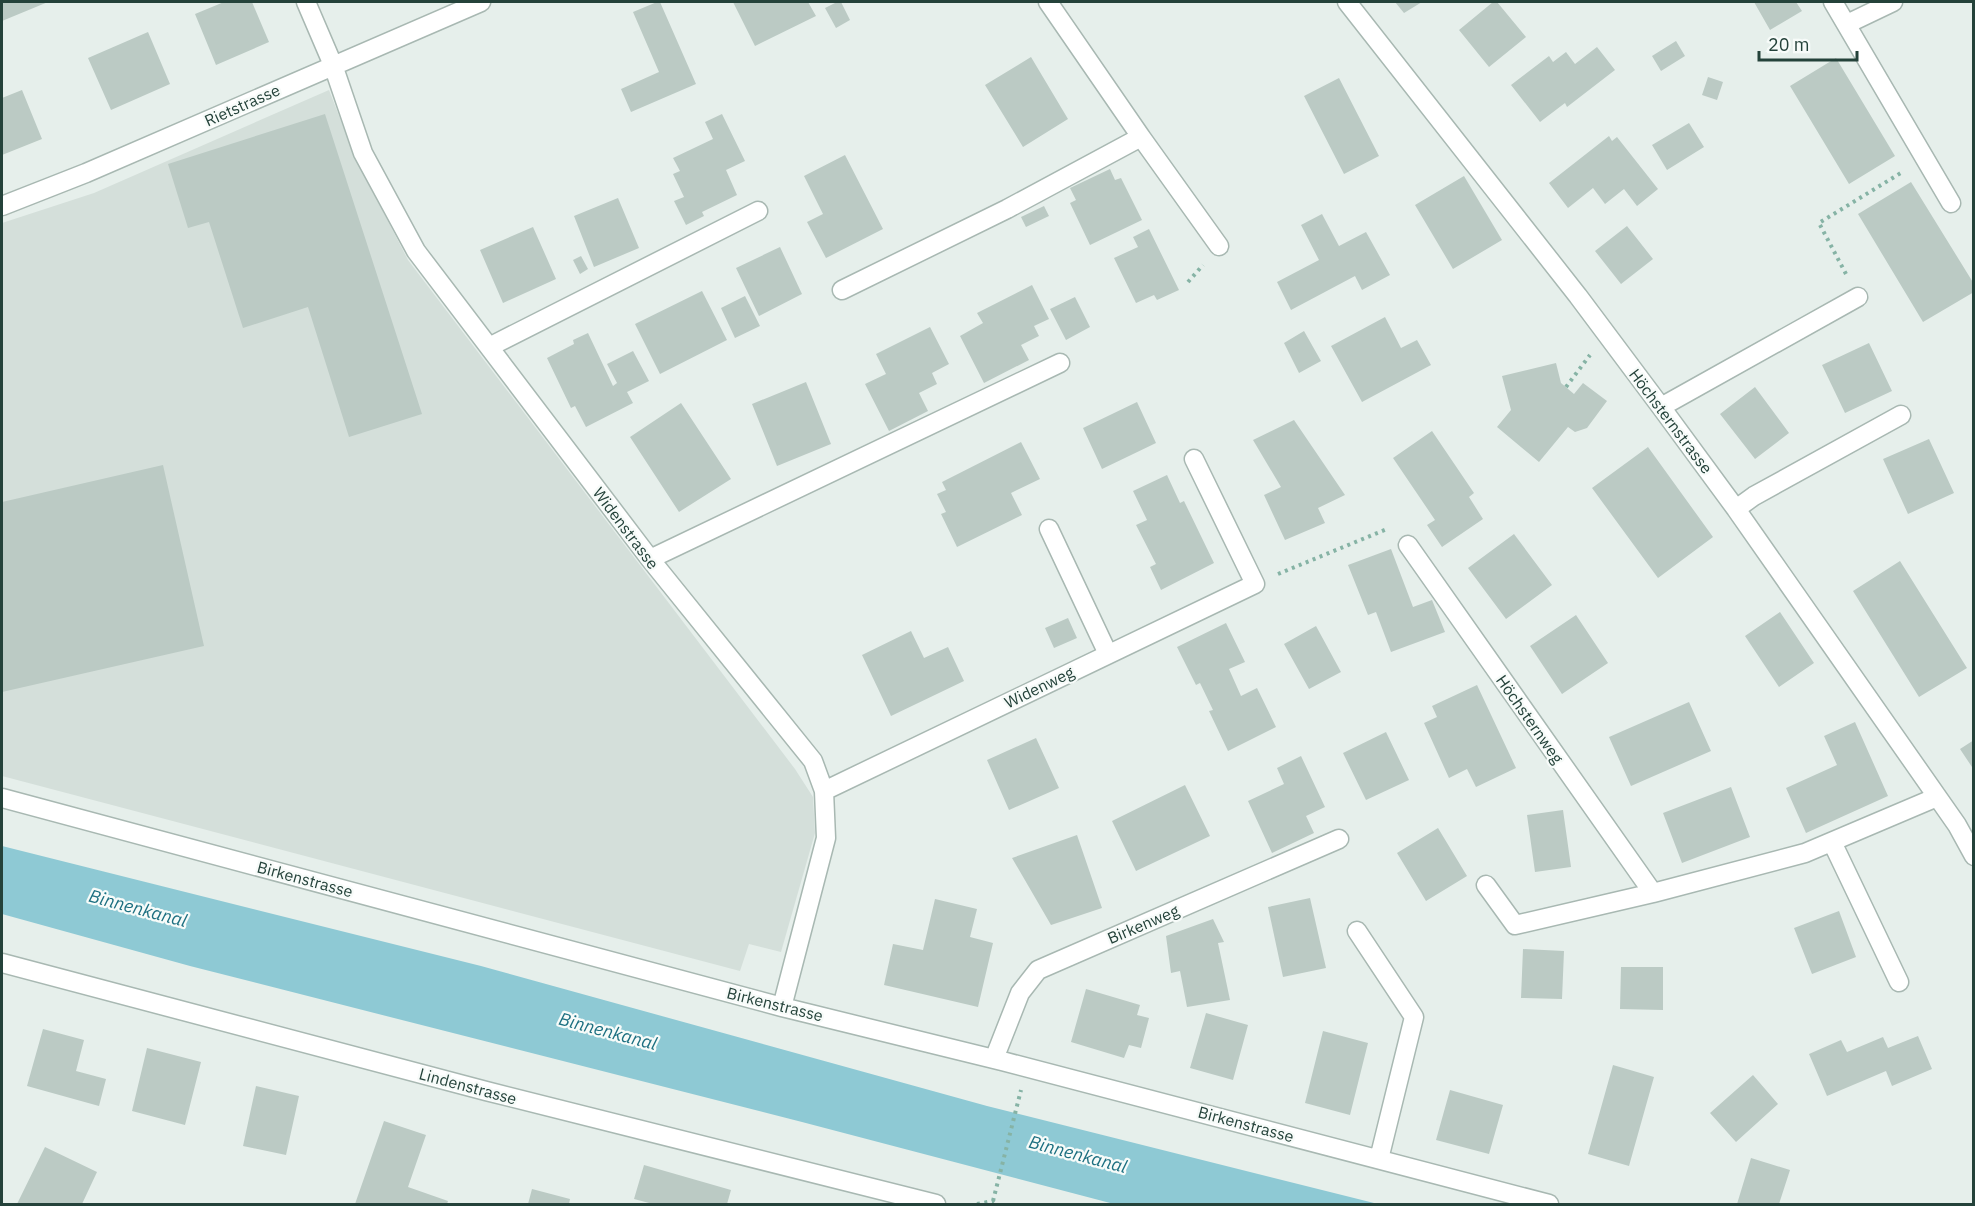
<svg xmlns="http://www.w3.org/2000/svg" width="1975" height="1206" viewBox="0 0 1975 1206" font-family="'IBM Plex Sans',sans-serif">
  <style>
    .built { fill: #d4dfda }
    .water { fill: #8ec9d4 }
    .building { fill: #bbcac4 }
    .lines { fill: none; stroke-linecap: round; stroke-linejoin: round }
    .minor-casing { stroke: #a8b8b2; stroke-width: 21 }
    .path { stroke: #86b3a5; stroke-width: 4; stroke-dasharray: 3 4.5; stroke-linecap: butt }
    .minor { stroke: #fff; stroke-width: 18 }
    .labels { text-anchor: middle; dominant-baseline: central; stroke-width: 4.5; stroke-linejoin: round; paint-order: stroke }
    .street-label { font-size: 16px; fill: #24423a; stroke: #f7fbf9 }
    .water-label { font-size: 18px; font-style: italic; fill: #1c6f80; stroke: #f7fbf9 }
  </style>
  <rect width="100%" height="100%" fill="#e6efeb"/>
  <!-- built -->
  <path class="built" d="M329,90L355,157L408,260L795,769L813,797L815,833L781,952L749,944L740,971L2,776V223L94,193Z"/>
  <!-- water -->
  <path class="water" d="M2,846L481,966L987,1106L1378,1204H1114L802,1122L190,966L2,914Z"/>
  <!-- building -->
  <path class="building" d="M2,2H48L2,21Z
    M224,2H252L269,42L216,65L195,14Z
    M657,2H660L696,84L631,112L621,89L659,72L633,12Z
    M733,2H808L816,16L755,46Z
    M837,2H841L850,20L836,28L825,8Z
    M1395,2H1422L1404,13Z
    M1493,2H1497L1526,37L1489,67L1459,30Z
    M1754,2H1796L1802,11L1770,30Z
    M148,32L170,84L111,110L88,58Z
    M1676,41L1685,56L1661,71L1652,56Z
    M1597,47L1615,70L1567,107L1565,103L1540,122L1511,85L1549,56L1553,62L1566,52L1575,64Z
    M1031,57L1068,119L1023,147L985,85Z
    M1836,58L1895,156L1849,184L1790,86Z
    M1708,77L1723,82L1717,100L1702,95Z
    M1339,78L1379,156L1344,174L1304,96Z
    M22,90L42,139L2,155V98Z
    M325,114L422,414L349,437L308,307L243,328L209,222L188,228L168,164Z
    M722,114L745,161L726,170L737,195L702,212L704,216L686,225L674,201L684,197L673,174L680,171L673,158L713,139L705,122Z
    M1689,123L1704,147L1667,170L1652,145Z
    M1609,136L1612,141L1617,137L1658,189L1637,206L1624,189L1605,204L1593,188L1568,208L1549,183Z
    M845,155L883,229L826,258L807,222L823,214L804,176Z
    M1110,169L1115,180L1121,178L1142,220L1090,245L1070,203L1076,200L1070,188Z
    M1464,176L1502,240L1453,269L1415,205Z
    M1911,182L1974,284V292L1923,322L1858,214Z
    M618,198L639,248L594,267L574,216Z
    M1044,206L1049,216L1026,227L1021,217Z
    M1322,214L1339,246L1366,232L1390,275L1362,290L1355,276L1291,310L1277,282L1319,260L1301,225Z
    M1627,226L1653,259L1621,284L1595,251Z
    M533,227L556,279L503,303L480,250Z
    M1149,229L1179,290L1157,300L1154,295L1136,303L1114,258L1138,247L1133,237Z
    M780,247L802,294L759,316L736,268Z
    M581,256L588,269L580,274L573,260Z
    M1032,285L1049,319L1034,326L1039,336L1021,345L1029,360L984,383L960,336L983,323L977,313Z
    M702,291L727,340L660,374L635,324Z
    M745,296L760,326L735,338L721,308Z
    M1075,297L1090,327L1066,340L1050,309Z
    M1385,317L1401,348L1417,340L1431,365L1362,402L1331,346Z
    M930,327L949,364L932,373L937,384L919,393L928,411L889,431L865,384L886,374L876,354Z
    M1304,331L1321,361L1299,373L1284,343Z
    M588,333L613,386L617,383L607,364L633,351L649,381L627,392L633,403L586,427L575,406L571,408L547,358L574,344L573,340Z
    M1869,343L1892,391L1845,413L1822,365Z
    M1556,363L1561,383L1574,394L1583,383L1607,401L1587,428L1575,432L1568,427L1539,462L1497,427L1511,410L1502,376Z
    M806,382L831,444L777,466L752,404Z
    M1755,387L1789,433L1755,459L1720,414Z
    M1137,402L1156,443L1102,469L1083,428Z
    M681,403L731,479L679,512L630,437Z
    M1294,420L1345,495L1318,508L1325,523L1285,540L1264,495L1281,487L1253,440Z
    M1432,431L1474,493L1469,497L1483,519L1442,547L1427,525L1435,520L1393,458Z
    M1929,439L1954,493L1908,514L1883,459Z
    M1021,442L1040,479L1011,493L1022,515L957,547L941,514L946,512L937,494L946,490L942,482Z
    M1648,447L1713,537L1658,578L1592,488Z
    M163,465L204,646L2,692V502Z
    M1167,475L1180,503L1184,501L1214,563L1161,590L1150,567L1156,564L1136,525L1147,520L1133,491Z
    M1514,534L1552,585L1506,619L1468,568Z
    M1391,549L1413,607L1432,600L1445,632L1391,652L1376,612L1368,615L1348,565Z
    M1900,561L1967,668L1919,697L1853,591Z
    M1780,612L1814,663L1779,687L1745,636Z
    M1576,615L1608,663L1562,694L1530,646Z
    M1068,618L1077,638L1054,648L1045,628Z
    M1226,623L1245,662L1229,669L1241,696L1257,688L1276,727L1228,751L1209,711L1213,710L1200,683L1196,685L1177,647Z
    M1316,626L1341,672L1309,689L1284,644Z
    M911,631L924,658L948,647L964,681L891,716L862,655Z
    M1477,685L1516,768L1476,787L1467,769L1449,778L1424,723L1437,717L1432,706Z
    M1689,702L1711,751L1631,786L1609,737Z
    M1855,722L1888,796L1806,833L1786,788L1837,765L1824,736Z
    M1386,732L1409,780L1366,800L1343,753Z
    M1036,738L1059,788L1009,810L987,760Z
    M1974,740V770L1960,749Z
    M1301,756L1325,807L1306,816L1314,833L1272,853L1248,801L1284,784L1277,768Z
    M1185,785L1210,836L1136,871L1112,821Z
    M1731,787L1750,837L1682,863L1663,813Z
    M1563,810L1571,867L1535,872L1527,815Z
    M1438,828L1467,876L1426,901L1397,853Z
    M1077,835L1102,908L1051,925L1012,858Z
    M1310,898L1326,968L1283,977L1268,907Z
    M935,899L977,909L970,937L993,943L978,1007L884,985L893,944L923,950Z
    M1839,911L1856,957L1812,974L1794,928Z
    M1213,919L1224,942L1218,943L1230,1000L1187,1007L1180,971L1171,973L1166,936Z
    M1523,949L1564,951L1562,999L1521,998Z
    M1621,967H1663V1010L1620,1009Z
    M1086,989L1140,1005L1137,1015L1149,1018L1141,1048L1129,1045L1124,1058L1071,1042Z
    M1206,1013L1248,1025L1233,1080L1190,1068Z
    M43,1029L84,1040L76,1071L106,1079L99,1106L27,1086Z
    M1323,1031L1368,1043L1350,1115L1305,1103Z
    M1918,1036L1932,1069L1892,1086L1886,1071L1827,1096L1809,1054L1841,1040L1847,1052L1883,1037L1888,1048Z
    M147,1048L201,1062L185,1125L132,1111Z
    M1613,1065L1654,1077L1629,1166L1588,1154Z
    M1753,1075L1778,1104L1736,1142L1710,1113Z
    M256,1086L299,1096L286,1155L243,1146Z
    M1450,1090L1503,1105L1489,1154L1436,1140Z
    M384,1121L426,1135L408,1187L448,1201L447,1204H355Z
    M45,1147L97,1172L82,1204H17Z
    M1751,1158L1790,1170L1779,1204H1737Z
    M644,1165L731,1190L727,1204H653L634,1199Z
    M532,1189L570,1199L569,1204H528Z"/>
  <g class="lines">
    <defs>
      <path id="minor" d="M306,2L333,65L363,153L416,251L650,559L813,761L824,791L826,838L782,1007
        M1347,2L1578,296L1661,407L1736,509L1957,825L1974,856
        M1833,2L1951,203
        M1847,24L1893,2
        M1141,137L1219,246
        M2,206L86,173L481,2
        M842,290L1007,209L1141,137L1048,2
        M489,347L758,211
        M1661,407L1858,297
        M1736,509L1754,496L1901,415
        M1049,529L1108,654
        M1408,545L1653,893
        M650,559L1060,363
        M824,791L1255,584L1194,459
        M2,798L782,1007L1002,1061L1549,1204
        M1832,842L1899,982
        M1486,885L1515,925L1653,893L1805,853L1937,797
        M1357,931L1414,1017L1379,1159
        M2,963L486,1091L936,1204
        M994,1059L1020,993L1038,970L1339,839"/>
    </defs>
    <!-- minor casing -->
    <use href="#minor" class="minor-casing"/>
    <!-- path -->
    <path class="path" d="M1846,274L1819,223L1904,171
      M1188,282L1203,265
      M1566,387L1590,355
      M1278,574L1387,529
      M993,1201L1021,1090
      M977,1204L993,1201L997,1204"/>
    <!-- minor -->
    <use href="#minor" class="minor"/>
  </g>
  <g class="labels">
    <!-- street labels -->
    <g class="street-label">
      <text transform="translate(242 105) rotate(-24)">Rietstrasse</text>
      <text transform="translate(1671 421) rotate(53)">Höchsternstrasse</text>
      <text transform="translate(626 528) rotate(53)">Widenstrasse</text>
      <text transform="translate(1039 687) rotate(-26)">Widenweg</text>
      <text transform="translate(1530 719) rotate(55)">Höchsternweg</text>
      <text transform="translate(305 879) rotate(15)">Birkenstrasse</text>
      <text transform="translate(1143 924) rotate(-23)">Birkenweg</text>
      <text transform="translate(775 1004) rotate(14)">Birkenstrasse</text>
      <text transform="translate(468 1086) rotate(15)">Lindenstrasse</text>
      <text transform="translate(1246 1124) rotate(15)">Birkenstrasse</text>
    </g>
    <!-- water labels -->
    <g class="water-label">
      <text transform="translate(138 908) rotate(15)">Binnenkanal</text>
      <text transform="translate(608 1031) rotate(15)">Binnenkanal</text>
      <text transform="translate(1078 1154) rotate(15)">Binnenkanal</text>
    </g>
  </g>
  <!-- border -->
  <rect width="1975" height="1206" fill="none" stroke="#24423a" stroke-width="6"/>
  <!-- scale -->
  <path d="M1759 51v9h98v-9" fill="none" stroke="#24423a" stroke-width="3"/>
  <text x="1768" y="51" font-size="18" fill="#24423a" stroke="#f7fbf9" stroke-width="4.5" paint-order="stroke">20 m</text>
</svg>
